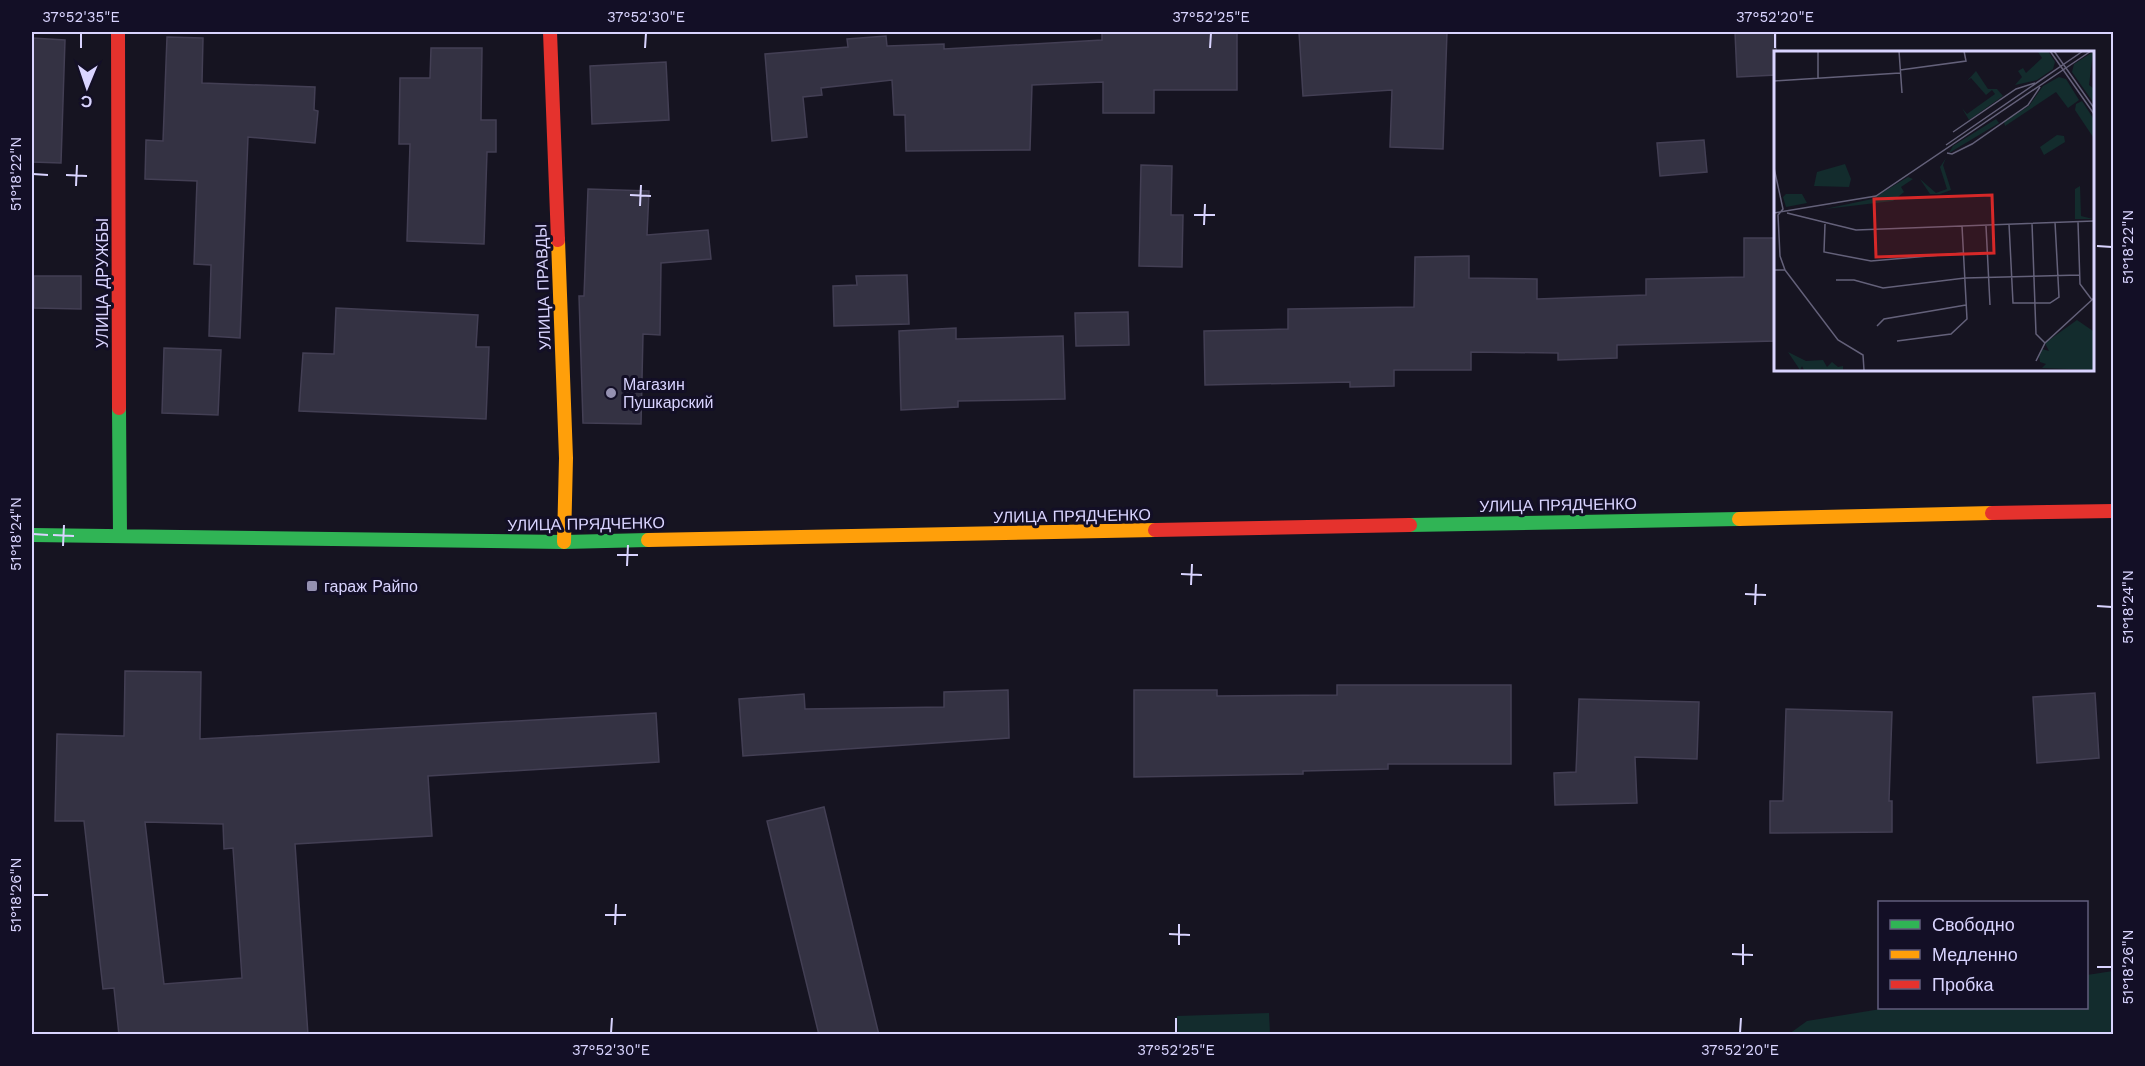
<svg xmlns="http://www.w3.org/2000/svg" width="2145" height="1066" viewBox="0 0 2145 1066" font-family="'Work Sans',sans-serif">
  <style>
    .green { fill: #132c2d }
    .building { fill: #343243; stroke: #433f54; stroke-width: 1.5; fill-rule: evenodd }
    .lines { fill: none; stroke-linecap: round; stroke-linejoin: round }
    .fast { stroke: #30b455; stroke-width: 14 }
    .slow { stroke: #ff9f0a; stroke-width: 14 }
    .jam { stroke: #e5322d; stroke-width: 14 }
    .ticks { fill: none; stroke: #d9d4ff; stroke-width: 2 }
    .poi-dot { fill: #9591b1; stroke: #130f26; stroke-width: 2 }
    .labels { text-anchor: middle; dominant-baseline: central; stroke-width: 6; stroke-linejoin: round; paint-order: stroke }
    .street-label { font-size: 16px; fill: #d9d4ff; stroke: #130f26 }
    .poi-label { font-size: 16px; fill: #d9d4ff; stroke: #130f26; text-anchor: start }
    .inset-road { fill: none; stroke: #64617a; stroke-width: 1.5 }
    .view { fill: #d62828; fill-opacity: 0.15; stroke: #d62828; stroke-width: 3 }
    .inset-edge { fill: none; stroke: #d9d4ff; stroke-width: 3 }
    .neatline { fill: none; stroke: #d9d4ff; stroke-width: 2 }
    .ticks-label { font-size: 15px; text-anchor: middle; fill: #d9d4ff }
  </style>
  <rect width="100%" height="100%" fill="#161421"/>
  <!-- green -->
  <path class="green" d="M2113,971V1034H1789L1807,1021L1887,1008H2086L2087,975Z
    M1269,1013L1270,1034H1178L1177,1016Z"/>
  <!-- building -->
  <path class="building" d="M1102,32H1237V90H1154V113H1103V82L1032,85L1030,150L906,151L905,115H894L892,80L821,88L822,95L803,97L807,137L772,141L765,54L848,47L847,39L886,36L887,46L944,44V49L1102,40Z
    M1299,32H1447L1443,149L1390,147L1392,90L1303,96Z
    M1735,32H1776V75L1737,77Z
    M167,37L203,38L202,83L315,87L314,110L318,111L315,143L248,137L240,338L209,336L211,265L194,264L197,181L145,179L146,140L163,141Z
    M32,38L65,40L61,163L32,162Z
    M431,48H482L481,120H496V152H487L484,244L407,241L410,144H399L400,78H430Z
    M666,62L669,120L592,124L590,66Z
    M1704,140L1707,172L1660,176L1657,143Z
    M1141,165L1172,166L1171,215H1183L1182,267L1139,266Z
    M588,189L649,191L647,235L708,230L711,259L661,263L660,335L643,334L641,424L583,423L579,296H584Z
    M1744,238H1776V341L1617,345V358L1558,360V353L1471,352V370H1394V386L1350,387V382L1205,385L1204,331L1288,329V309L1414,307L1415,257L1469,256V278L1537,279V299L1646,295V279L1744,277Z
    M907,275L909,324L834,326L833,286L857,285L856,276Z
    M34,276H81V309L34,308Z
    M336,308L478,315L476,347H489L486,419L299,411L303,353L334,354Z
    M1128,312L1129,345L1076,346L1075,313Z
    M956,328V339L1063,336L1065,399L958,401V407L901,410L899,331Z
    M164,348L221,350L218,415L162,413Z
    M125,671L201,672L200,739L656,713L659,762L428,776L432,836L295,844L308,1035H119L114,988L103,989L84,821H55L57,734L124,736ZM145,822L223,824L224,849L233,848L242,978L164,984Z
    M1337,685H1511V764H1388V769L1303,771V774L1134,777V690H1217V696L1337,695Z
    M1008,690L1009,738L743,756L739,699L804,694L805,709L944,707V692Z
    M2095,693L2099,758L2037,763L2033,697Z
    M1579,699L1699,702L1697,759L1635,757L1637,803L1555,805L1554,773L1576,772Z
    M1786,709L1892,712L1889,801H1892V832L1770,833V801H1783Z
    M824,807L879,1035H819L767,821Z"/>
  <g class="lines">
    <!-- fast -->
    <path class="fast" d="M119,408L120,535
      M1410,525L1739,519
      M32,535L564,542L648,540"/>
    <!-- slow -->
    <path class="slow" d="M558,240L566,458L564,542
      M1739,519L1992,513
      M648,540L1155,530"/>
    <!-- jam -->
    <path class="jam" d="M118,32L119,408
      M550,32L558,240
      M1992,513L2114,511
      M1155,530L1410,525"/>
  </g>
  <!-- ticks -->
  <path class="ticks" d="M81,48V33M645,48L646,33M1210,48L1211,33M1775,48V33M33,174L48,175M66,175L87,176M76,186L77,165M630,195L651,196M640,206L641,185M1194,215H1215M1204,225L1205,204M2097,246L2112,247M33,534L48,535M53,535L74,536M63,546L64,525M617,555H638M627,566L628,545M1181,574L1202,575M1191,585L1192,564M1745,594L1766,595M1755,605L1756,584M2097,606L2112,607M33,895H48M605,915H626M615,925L616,904M1169,934L1190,935M1179,945V924M1732,954L1753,955M1743,965V944M2097,967H2112M611,1033L612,1018M1176,1033V1018M1740,1033L1741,1018"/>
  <!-- markers -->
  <g class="poi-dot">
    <circle cx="611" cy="393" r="6"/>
    <rect x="306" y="580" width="12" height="12" rx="3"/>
  </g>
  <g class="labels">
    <!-- street labels -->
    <g class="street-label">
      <text transform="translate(102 283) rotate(-90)">УЛИЦА ДРУЖБЫ</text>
      <text transform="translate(543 287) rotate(-92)">УЛИЦА ПРАВДЫ</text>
      <text transform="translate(1558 505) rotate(-1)">УЛИЦА ПРЯДЧЕНКО</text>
      <text transform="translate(1072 516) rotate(-1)">УЛИЦА ПРЯДЧЕНКО</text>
      <text transform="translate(586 524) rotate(-1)">УЛИЦА ПРЯДЧЕНКО</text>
    </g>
    <!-- poi labels -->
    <g class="poi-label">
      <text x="623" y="384">Магазин<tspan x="623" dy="18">Пушкарский</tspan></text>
      <text x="324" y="586">гараж Райпо</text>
    </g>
  </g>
  <!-- overview -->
  <g transform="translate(1774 51)">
    <rect width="320" height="320" fill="#161421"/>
    <path d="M274,0L281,11L279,18L263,29L241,34L248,26L244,20L249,17L252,22L268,7L264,1ZM319,1L315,34L319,37V51L298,21L300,13ZM202,20L214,38H223L229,45L195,69L188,57L193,63L221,43L218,39L212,44L197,27L193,30ZM285,26L292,28L305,49L294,57L282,41L231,75L230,71L255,55L269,35ZM308,50L319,67V86L301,59L302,53ZM222,68L225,72L175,102L179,95ZM283,84L290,85L291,91L270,104L266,96ZM172,107L169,114L177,139L166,143H156L146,128L162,142L173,138L166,116ZM71,113L77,128L75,136L40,135L43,121ZM134,126L139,128L127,136L130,141L119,150L51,158L98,148ZM306,135L307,165L319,168H301V138ZM12,143H28L33,152L12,156L9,146ZM303,269L319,280V319L268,317L272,313L266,311L265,304L268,298L275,300L271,292ZM14,301L32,310L49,309L53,316L58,311L64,316L69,315V319H30L28,315L26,319Z" fill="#132c2d"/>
    <path class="inset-road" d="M44,0V27M125,0L128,42M276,0L320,63M280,0L320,57M126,19L192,10L190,0M0,30L126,22M179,81L242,38L261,32M172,94L309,0M173,102L178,103L198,93L254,54L266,36M0,117L9,158L4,164L6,205L11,219M0,162L102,145L317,0M13,162L82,179L320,170M304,171L306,233L318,249M258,172L262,283L271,292M51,173L50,201L97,210L190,202M235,173L239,252H276L285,246L281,171M212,175L216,254M0,219H11L64,289L89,304L90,319M62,229H80L109,237L191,227L305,224M103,275L110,268L192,254M123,290L177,283L193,268L188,175M262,310L271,292L320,247"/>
    <path class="view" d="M218,144L220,202L102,206L100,148Z"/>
    <rect width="320" height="320" class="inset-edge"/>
  </g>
  <!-- border -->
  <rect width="2145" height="1066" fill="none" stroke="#130f26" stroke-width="66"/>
  <!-- legend -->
  <rect x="1878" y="901" width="210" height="108" fill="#130f26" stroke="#625e7d" stroke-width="1.5"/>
  <rect x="1890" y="920" width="30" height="9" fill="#30b455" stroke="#625e7d" stroke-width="1.5"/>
  <text x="1932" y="931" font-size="18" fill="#d9d4ff">Свободно</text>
  <rect x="1890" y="950" width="30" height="9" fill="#ff9f0a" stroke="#625e7d" stroke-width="1.5"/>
  <text x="1932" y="961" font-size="18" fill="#d9d4ff">Медленно</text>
  <rect x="1890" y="980" width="30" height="9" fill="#e5322d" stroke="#625e7d" stroke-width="1.5"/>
  <text x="1932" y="991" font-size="18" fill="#d9d4ff">Пробка</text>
  <!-- north arrow -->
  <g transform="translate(87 87) rotate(182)" stroke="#130f26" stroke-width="4.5" paint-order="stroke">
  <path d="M0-4.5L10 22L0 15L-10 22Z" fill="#d9d4ff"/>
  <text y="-9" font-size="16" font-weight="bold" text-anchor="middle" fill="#d9d4ff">С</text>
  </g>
  <rect x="33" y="33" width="2079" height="1000" class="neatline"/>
  <g class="ticks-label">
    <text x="81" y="22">37°52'35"E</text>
    <text x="646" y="22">37°52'30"E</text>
    <text x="1211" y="22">37°52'25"E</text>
    <text x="1775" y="22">37°52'20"E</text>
    <text transform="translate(16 174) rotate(-90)" y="5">51°18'22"N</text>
    <text transform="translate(2128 247) rotate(-90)" y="5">51°18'22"N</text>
    <text transform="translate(16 534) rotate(-90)" y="5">51°18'24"N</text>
    <text transform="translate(2128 607) rotate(-90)" y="5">51°18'24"N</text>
    <text transform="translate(16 895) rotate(-90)" y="5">51°18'26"N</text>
    <text transform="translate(2128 967) rotate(-90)" y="5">51°18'26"N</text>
    <text x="611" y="1055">37°52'30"E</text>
    <text x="1176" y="1055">37°52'25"E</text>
    <text x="1740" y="1055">37°52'20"E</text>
  </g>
</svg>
